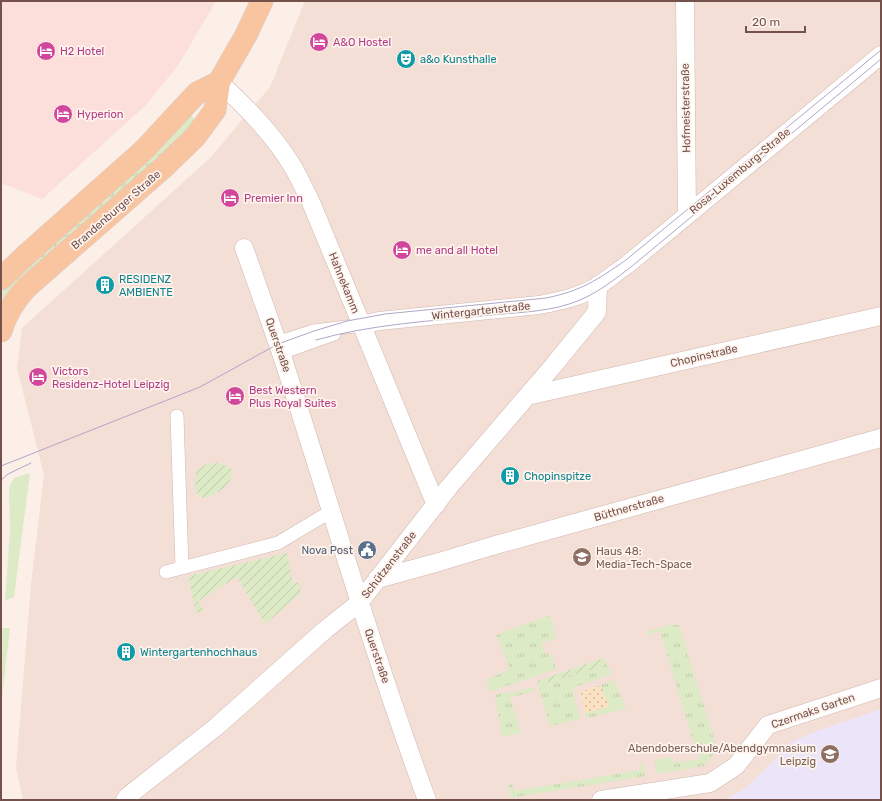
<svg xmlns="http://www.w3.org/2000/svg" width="882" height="801" viewBox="0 0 882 801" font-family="Rubik,sans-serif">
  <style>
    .residential { fill: #f3dfd6 }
    .commercial { fill: #fcdedb }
    .education { fill: #ece4f8 }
    .grass { fill: url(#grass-tufts) }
    .sand { fill: url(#sand-dots) }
    .park { fill: #dceac5 }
    .garden { fill: url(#garden-furrows) }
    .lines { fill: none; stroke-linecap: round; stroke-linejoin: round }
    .pedestrian-casing { stroke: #d0b7b0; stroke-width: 14 }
    .minor-casing { stroke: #d0b7b0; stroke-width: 19 }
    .primary-casing { stroke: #d8cecd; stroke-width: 23 }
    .pedestrian { stroke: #fff; stroke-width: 13 }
    .minor { stroke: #fff; stroke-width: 18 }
    .primary { stroke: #f9c5a1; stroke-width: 22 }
    .tram { stroke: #b0a5c6; stroke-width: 1 }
    .labels { text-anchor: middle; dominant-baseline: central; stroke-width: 3.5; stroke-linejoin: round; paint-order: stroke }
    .hotel-label { font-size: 11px; fill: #b23c85; stroke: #fff4ed; text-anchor: start }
    .culture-label { font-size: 11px; fill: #0d838f; stroke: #fff4ed; text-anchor: start }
    .street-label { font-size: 11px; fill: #75514c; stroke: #fff4ed }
    .service-label { font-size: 11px; fill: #4e5e75; stroke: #fff4ed; text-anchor: end }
    .education-label { font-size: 11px; fill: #785e54; stroke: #fff4ed; text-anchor: start }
  </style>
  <defs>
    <pattern id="grass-tufts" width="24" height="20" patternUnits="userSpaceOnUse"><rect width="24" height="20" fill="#dceac5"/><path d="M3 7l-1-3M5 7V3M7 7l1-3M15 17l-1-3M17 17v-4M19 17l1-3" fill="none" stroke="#c0caab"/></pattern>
    <pattern id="sand-dots" width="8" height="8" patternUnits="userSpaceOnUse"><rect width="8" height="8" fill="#fae2c3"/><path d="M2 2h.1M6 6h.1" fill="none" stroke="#cfbaa1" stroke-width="1.8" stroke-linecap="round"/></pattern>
    <pattern id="garden-furrows" width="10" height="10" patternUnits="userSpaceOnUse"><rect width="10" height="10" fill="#dceac5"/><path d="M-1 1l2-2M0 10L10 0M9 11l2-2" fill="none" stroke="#c0caab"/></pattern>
  </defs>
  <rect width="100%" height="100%" fill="#fcefe7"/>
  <!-- residential -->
  <path class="residential" d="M305,1H881V800H23L16,768L31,584L44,475L17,368L22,328L210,158L270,87Z"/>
  <!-- commercial -->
  <path class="commercial" d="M1,1H216L179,64L145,106L42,199L1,183Z"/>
  <!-- education -->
  <path class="education" d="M881,709V800H727L728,798L746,788L769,766L789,743L817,731Z"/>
  <!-- grass -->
  <path class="grass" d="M190,116H192L195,120L185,134L5,298L1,300V293L13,280L159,151Z
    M550,615L556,638L541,644L546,655L551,653L556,669L489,692L487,680L510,669L496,635Z
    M670,625H679L715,742L714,753L704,766L657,774L655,760L672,757L674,763L700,759L693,741L660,631L647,635L646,632Z
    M607,665L612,674L572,688L580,719L550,726L538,685Z
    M614,680L626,709L587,718L585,713L609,707L601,685Z
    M532,687L534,691L510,698L521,733L502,737L495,695L508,691L509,694Z
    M643,762L645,776L511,798L508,785L513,784L514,791L640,770L639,763Z"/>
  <!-- sand -->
  <path class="sand" d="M601,685L609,707L585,713L580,692Z"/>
  <!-- park -->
  <path class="park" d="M30,473L14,597L5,601L10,531L9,487L14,478Z
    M2,628H10L1,706V633Z"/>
  <!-- garden -->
  <path class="garden" d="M210,463C218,463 225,464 231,469C236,484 214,496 203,498L197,494C193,478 194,468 210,463Z
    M287,553L293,584L300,582L301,593L265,624L237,577L198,601L204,611L196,613L188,576Z
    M604,658L607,665L538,685L537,681Z"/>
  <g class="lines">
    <defs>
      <path id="pedestrian" d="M277,343L314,331L362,325
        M281,353L334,334
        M177,416L182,568
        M166,572L278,543L330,512"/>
      <path id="minor" d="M685,1L687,215
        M219,82C246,107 273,134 293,167C299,177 304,189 310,200L436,505
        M244,248C258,287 272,326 285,365C332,510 374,657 427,800
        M362,325L379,321L539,305C560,301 580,297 598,286C608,279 618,271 628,264L881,55
        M527,396L881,316
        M377,579L439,562L492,546L881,438
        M125,800L128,796L216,727L326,629L359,603L449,487L553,366L597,312L598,285
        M601,800L710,783L736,766L768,725L881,688"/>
      <path id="primary" d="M1,279L26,255L144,150L197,93L219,82
        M1,331C6,314 14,301 27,287L164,167L195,137L215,110L219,82L246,35L262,1"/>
    </defs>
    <!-- pedestrian casing -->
    <use href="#pedestrian" class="pedestrian-casing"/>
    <!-- minor casing -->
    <use href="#minor" class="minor-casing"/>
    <!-- primary casing -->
    <use href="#primary" class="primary-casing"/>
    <!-- pedestrian -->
    <use href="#pedestrian" class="pedestrian"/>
    <!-- minor -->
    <use href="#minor" class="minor"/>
    <!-- primary -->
    <use href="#primary" class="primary"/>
    <!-- tram -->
    <path class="tram" d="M316,340C372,324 432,321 491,315C521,312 552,312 580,300C599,292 615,279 631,267L881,59
      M1,466L200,387L278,344L314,331L347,321L385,314L546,298C581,291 597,280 626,260L881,50
      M1,480L8,474L31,463"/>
  </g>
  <!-- icons -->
  <defs>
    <symbol id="hotel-disc" viewBox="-11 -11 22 22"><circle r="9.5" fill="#d1479c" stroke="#fff4ed"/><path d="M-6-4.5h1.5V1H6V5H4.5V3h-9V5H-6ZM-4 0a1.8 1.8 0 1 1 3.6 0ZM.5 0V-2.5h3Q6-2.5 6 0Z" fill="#fff"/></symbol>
    <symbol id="theatre-disc" viewBox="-11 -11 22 22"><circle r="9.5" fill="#0f9aa8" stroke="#fff4ed"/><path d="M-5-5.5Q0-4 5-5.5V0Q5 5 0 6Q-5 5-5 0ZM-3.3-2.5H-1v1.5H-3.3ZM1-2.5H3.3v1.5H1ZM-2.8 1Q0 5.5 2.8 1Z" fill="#fff"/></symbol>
    <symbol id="building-disc" viewBox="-11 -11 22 22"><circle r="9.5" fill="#0f9aa8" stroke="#fff4ed"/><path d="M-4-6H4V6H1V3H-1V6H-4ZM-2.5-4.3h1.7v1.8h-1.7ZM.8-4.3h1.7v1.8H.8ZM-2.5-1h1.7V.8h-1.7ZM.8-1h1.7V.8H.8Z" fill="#fff"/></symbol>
    <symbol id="civic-disc" viewBox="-11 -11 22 22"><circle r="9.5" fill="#5c6f8a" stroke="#fff4ed"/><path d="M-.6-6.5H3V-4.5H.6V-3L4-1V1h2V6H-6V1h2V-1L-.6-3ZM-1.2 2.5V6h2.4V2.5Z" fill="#fff"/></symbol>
    <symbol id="university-disc" viewBox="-11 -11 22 22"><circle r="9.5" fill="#8d6e63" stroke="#fff4ed"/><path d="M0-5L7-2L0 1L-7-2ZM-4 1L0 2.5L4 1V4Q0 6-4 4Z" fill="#fff"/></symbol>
    <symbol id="school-disc" viewBox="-11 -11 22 22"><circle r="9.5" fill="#8d6e63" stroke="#fff4ed"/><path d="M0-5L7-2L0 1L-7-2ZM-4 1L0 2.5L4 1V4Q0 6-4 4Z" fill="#fff"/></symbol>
  </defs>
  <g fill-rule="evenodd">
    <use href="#hotel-disc" x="308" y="31" width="22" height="22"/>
    <use href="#hotel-disc" x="35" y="40" width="22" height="22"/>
    <use href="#theatre-disc" x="395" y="48" width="22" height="22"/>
    <use href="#hotel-disc" x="52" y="103" width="22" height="22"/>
    <use href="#hotel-disc" x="219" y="187" width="22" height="22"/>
    <use href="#hotel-disc" x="391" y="239" width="22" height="22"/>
    <use href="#building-disc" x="94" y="274" width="22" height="22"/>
    <use href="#hotel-disc" x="27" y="366" width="22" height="22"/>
    <use href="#hotel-disc" x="224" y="385" width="22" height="22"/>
    <use href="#building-disc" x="499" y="465" width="22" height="22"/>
    <use href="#civic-disc" x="356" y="539" width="22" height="22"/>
    <use href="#university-disc" x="571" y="546" width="22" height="22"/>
    <use href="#building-disc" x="115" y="641" width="22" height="22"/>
    <use href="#school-disc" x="819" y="743" width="22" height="22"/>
  </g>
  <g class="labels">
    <!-- hotel labels -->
    <g class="hotel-label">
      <text x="333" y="42">A&amp;O Hostel</text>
      <text x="60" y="51">H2 Hotel</text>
      <text x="77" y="114">Hyperion</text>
      <text x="244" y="198">Premier Inn</text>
      <text x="416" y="250">me and all Hotel</text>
      <text x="52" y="371">Victors<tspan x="52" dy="13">Residenz-Hotel Leipzig</tspan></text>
      <text x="249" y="390">Best Western<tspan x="249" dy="13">Plus Royal Suites</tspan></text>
    </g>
    <!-- culture labels -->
    <g class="culture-label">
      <text x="420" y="59">a&amp;o Kunsthalle</text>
      <text x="119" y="279">RESIDENZ<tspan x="119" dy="13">AMBIENTE</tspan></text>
      <text x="524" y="476">Chopinspitze</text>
      <text x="140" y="652">Wintergartenhochhaus</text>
    </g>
    <!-- street labels -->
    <g class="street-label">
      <text transform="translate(686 108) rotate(-91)">Hofmeisterstraße</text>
      <text transform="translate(740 171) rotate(-40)">Rosa-Luxemburg-Straße</text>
      <text transform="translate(116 210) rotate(-41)">Brandenburger Straße</text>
      <text transform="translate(344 283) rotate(68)">Hahnekamm</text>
      <text transform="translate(481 311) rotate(-6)">Wintergartenstraße</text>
      <text transform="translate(278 345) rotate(71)">Querstraße</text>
      <text transform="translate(704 356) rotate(-13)">Chopinstraße</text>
      <text transform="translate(629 508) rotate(-16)">Büttnerstraße</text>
      <text transform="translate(389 565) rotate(-52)">Schützenstraße</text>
      <text transform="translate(377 656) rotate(71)">Querstraße</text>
      <text transform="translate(813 711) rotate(-19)">Czermaks Garten</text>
    </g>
    <!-- service labels -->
    <g class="service-label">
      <text x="353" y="550">Nova Post</text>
    </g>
    <!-- education labels -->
    <g class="education-label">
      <text x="596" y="551">Haus 48:<tspan x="596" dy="13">Media-Tech-Space</tspan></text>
      <text x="816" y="748" text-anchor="end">Abendoberschule/Abendgymnasium<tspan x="816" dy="13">Leipzig</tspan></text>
    </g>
  </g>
  <!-- border -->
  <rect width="882" height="801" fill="none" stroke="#75514c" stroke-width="4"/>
  <!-- scale -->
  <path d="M746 26v6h59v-6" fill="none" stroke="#75514c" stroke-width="2"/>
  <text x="752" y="26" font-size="12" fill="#75514c" stroke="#fff4ed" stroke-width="3" paint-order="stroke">20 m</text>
</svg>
